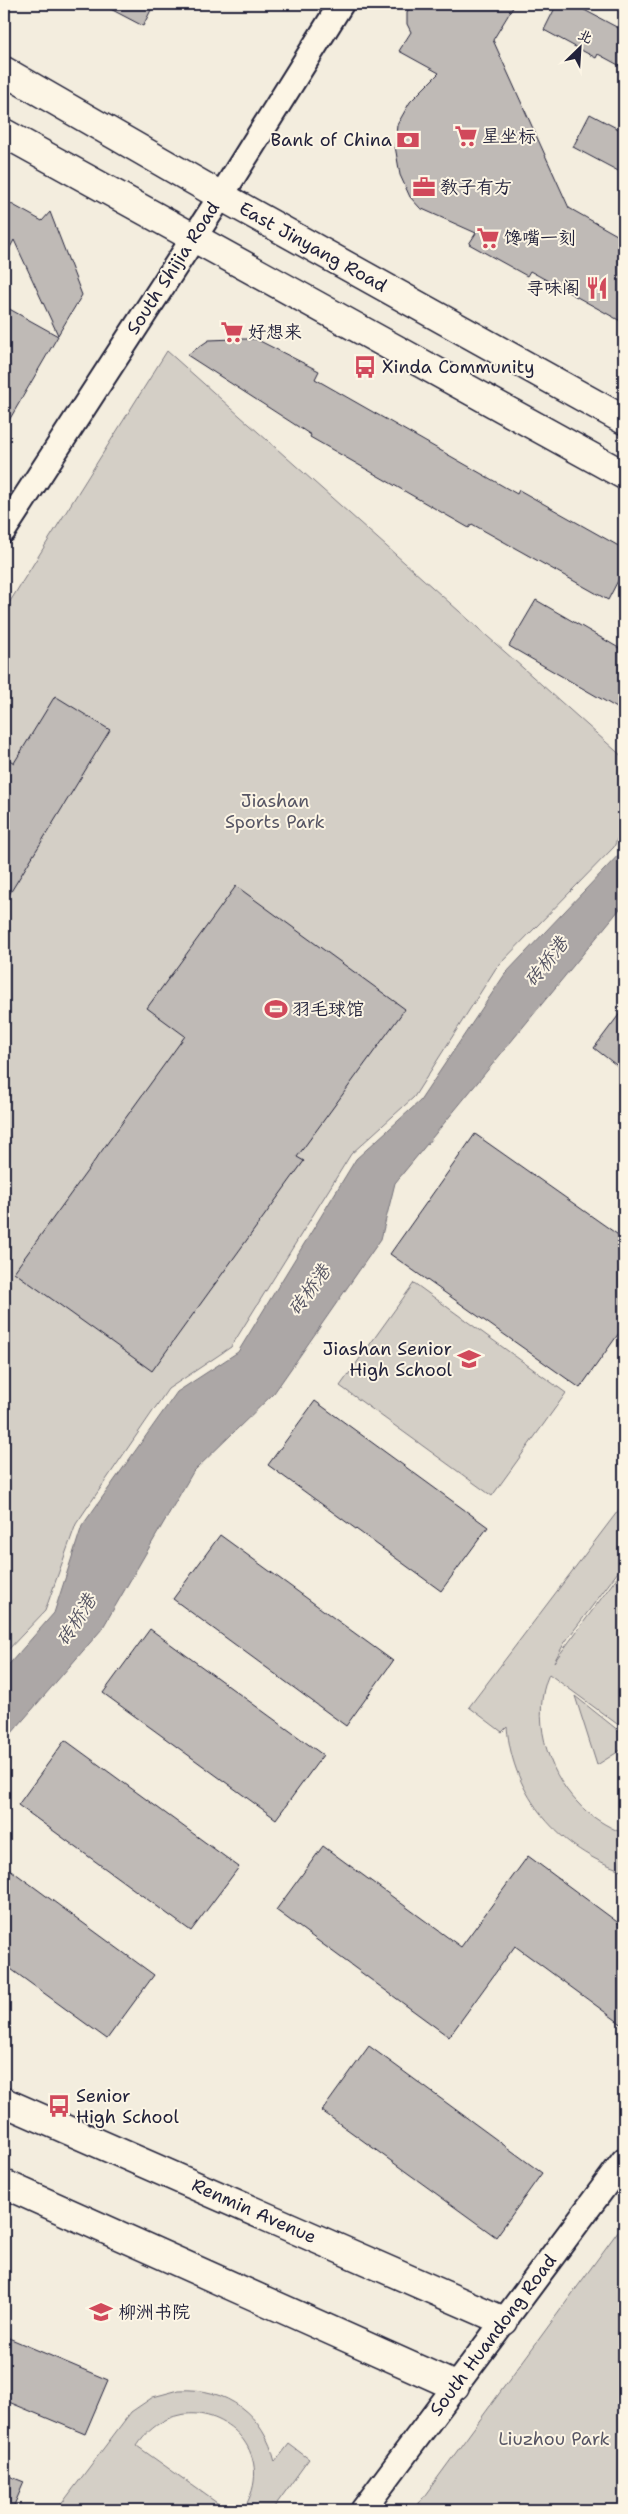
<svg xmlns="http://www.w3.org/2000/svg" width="628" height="2514" viewBox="0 0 628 2514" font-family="'Shantell Sans','LXGW WenKai TC',sans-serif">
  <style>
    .green { fill: #d4cfc6; stroke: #7b7880 }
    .water { fill: #aca7a6; stroke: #75727b }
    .building { fill: #bfbab6; stroke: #22223b }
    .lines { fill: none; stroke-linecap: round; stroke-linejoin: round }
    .minor-casing { stroke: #22223b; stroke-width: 28 }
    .major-casing { stroke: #22223b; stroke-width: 31 }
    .minor { stroke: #fcf5e5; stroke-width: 24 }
    .major { stroke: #fcf5e5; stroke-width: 28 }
    .labels { text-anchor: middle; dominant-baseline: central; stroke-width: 4; stroke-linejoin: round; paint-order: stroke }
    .poi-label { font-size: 18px; fill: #22223b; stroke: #fcf5e5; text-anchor: start }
    .street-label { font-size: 18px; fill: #22223b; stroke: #fcf5e5 }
    .park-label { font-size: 18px; fill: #575665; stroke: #fcf5e5 }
    .water-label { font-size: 19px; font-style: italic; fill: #525160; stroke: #fcf5e5 }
  </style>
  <rect width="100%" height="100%" fill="#f3edde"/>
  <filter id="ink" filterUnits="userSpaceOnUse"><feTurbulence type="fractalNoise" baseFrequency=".02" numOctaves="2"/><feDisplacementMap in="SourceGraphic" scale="10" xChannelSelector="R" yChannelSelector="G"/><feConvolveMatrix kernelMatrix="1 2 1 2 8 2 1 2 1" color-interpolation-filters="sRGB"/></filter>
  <g filter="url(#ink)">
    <!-- green -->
    <path class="green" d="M167,351L624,758V822L614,847L496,968L414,1097L351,1154L231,1347L168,1389L76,1524L45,1611L4,1654V611Z
      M414,1283L566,1393L492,1496L340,1386Z
      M624,1503V1564L565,1642L554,1662L624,1568V1729L549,1674C531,1715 546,1770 577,1802C590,1817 607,1826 624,1834V1871C559,1850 513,1796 507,1727L502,1732L469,1707Z
      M575,1696L624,1735V1748L597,1765Z
      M624,2223V2510H414Z
      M179,2390C227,2387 264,2415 275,2462L289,2444L309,2459L272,2510H243C289,2439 186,2372 137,2446L227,2510H57L131,2412L153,2397Z"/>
    <!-- water -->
    <path class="water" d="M624,849V904L395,1183L381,1239L274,1393L193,1472L102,1629L11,1734L4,1745V1670L54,1613L82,1526L177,1392L238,1352L356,1159L420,1101L505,974Z"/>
    <!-- building -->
    <path class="building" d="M101,4H154L143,26Z
      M411,4H515L493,40L569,208L624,239V323L530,271L527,276L469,244L476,233L420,208L410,197L400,175L395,146L397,125L410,102L439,73L399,51L411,32L407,24V12Z
      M557,4H573L624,31V68L598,54L596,58L544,30Z
      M590,114L624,132V174L573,147Z
      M4,200L42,221L50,212L82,295L58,335L14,240L4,259Z
      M4,306L58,336L4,429Z
      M235,339H256L319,371L315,379L517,494L519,490L624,549V569L608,600L472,524L469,528L310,437L311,435L187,355L209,340Z
      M536,600L624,651V712L509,646Z
      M55,696L110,730L4,903V756L14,763Z
      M236,886L405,1009L297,1157L304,1161L152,1371L14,1272L185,1036L147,1008Z
      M624,1008V1071L594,1048Z
      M475,1134L624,1239V1326L580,1388L390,1254Z
      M315,1401L488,1527L441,1591L268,1465Z
      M220,1535L393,1661L346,1726L173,1599Z
      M150,1629L323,1755L276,1819L103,1693Z
      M65,1740L239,1867L191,1931L18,1805Z
      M323,1846L461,1947L528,1856L624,1927V2026L515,1946L449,2037L276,1910Z
      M4,1865L154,1975L107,2039L4,1964Z
      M369,2046L542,2173L496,2237L322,2111Z
      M4,2336L108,2380L85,2434L4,2400Z
      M4,2474L24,2482L12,2510H4Z"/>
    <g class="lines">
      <defs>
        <path id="minor" d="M4,530L221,196L341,4
          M363,2510L624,2160"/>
        <path id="major" d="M4,71L221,196L624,420
          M4,133L624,475
          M4,2102L504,2321
          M4,2184L455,2386"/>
      </defs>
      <!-- minor casing -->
      <use href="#minor" class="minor-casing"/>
      <!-- major casing -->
      <use href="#major" class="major-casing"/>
      <!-- minor -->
      <use href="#minor" class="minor"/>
      <!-- major -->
      <use href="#major" class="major"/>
    </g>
  </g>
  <!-- icons -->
  <defs>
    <symbol id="supermarket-bare" viewBox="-9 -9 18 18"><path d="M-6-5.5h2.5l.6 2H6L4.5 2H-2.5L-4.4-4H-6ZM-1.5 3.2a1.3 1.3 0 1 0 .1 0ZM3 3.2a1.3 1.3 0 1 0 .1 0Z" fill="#d1495b" stroke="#fcf5e5" stroke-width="2.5" paint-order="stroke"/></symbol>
    <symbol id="bank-bare" viewBox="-9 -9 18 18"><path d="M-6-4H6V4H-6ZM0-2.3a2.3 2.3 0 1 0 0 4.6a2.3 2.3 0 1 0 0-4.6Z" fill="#d1495b" stroke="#fcf5e5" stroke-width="2.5" paint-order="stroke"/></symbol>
    <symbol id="office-bare" viewBox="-9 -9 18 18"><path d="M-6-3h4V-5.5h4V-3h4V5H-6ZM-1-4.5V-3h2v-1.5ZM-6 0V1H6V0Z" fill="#d1495b" stroke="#fcf5e5" stroke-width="2.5" paint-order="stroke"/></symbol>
    <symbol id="restaurant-bare" viewBox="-9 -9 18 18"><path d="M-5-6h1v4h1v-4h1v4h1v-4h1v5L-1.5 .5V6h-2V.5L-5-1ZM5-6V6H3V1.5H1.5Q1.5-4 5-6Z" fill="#d1495b" stroke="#fcf5e5" stroke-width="2.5" paint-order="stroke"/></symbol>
    <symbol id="bus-bare" viewBox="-9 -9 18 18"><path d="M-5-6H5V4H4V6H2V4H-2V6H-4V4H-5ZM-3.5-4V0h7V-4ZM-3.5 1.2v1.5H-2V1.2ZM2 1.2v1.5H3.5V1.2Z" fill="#d1495b" stroke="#fcf5e5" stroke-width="2.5" paint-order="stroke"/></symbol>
    <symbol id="stadium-bare" viewBox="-9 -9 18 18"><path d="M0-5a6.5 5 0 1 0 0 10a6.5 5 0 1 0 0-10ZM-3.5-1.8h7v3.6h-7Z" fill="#d1495b" stroke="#fcf5e5" stroke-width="2.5" paint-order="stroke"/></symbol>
    <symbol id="school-bare" viewBox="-9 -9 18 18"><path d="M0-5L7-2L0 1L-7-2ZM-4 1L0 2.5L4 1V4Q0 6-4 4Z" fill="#d1495b" stroke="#fcf5e5" stroke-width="2.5" paint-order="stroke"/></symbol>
    <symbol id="university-bare" viewBox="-9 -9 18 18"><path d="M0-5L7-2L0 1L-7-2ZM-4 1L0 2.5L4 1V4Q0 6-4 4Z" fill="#d1495b" stroke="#fcf5e5" stroke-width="2.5" paint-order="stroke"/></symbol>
  </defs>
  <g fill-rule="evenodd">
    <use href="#supermarket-bare" x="450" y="120" width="32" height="32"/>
    <use href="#bank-bare" x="392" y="124" width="32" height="32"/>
    <use href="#office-bare" x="408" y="171" width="32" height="32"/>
    <use href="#supermarket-bare" x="472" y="222" width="32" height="32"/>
    <use href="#restaurant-bare" x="581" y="272" width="32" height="32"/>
    <use href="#supermarket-bare" x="216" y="316" width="32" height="32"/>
    <use href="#bus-bare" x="349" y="351" width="32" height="32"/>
    <use href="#stadium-bare" x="260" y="993" width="32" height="32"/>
    <use href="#school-bare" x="453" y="1343" width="32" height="32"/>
    <use href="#bus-bare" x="43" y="2090" width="32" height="32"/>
    <use href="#university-bare" x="85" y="2296" width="32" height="32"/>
  </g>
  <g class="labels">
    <!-- poi labels -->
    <g class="poi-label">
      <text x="482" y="136">星坐标</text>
      <text x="392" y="140" text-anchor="end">Bank of China</text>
      <text x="440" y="187">教子有方</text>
      <text x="504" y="238">馋嘴一刻</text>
      <text x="580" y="288" text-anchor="end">寻味阁</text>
      <text x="248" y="332">好想来</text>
      <text x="382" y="367">Xinda Community</text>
      <text x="292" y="1009">羽毛球馆</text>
      <text x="452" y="1349" text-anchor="end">Jiashan Senior<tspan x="452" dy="21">High School</tspan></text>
      <text x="76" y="2096">Senior<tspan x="76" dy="21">High School</tspan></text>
      <text x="118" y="2312">柳洲书院</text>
    </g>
    <!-- street labels -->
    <g class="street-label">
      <text transform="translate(313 247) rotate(29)">East Jinyang Road</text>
      <text transform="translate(173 268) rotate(-57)">South Shijia Road</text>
      <text transform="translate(254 2211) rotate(24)">Renmin Avenue</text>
      <text transform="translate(493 2335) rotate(-53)">South Huandong Road</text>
    </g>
    <!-- park labels -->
    <g class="park-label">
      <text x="275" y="801">Jiashan<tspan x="275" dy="21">Sports Park</tspan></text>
      <text x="554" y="2439">Liuzhou Park</text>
    </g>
    <!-- water labels -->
    <g class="water-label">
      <text transform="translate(546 962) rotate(-52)">砖桥港</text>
      <text transform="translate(309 1290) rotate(-54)">砖桥港</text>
      <text transform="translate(76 1620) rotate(-58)">砖桥港</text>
    </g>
  </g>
  <!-- margin -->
  <rect width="628" height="2514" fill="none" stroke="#fcf5e5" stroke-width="20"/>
  <rect x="10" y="10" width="608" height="2494" fill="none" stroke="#22223b" stroke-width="2" filter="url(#ink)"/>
  <!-- north arrow -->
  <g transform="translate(580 48) rotate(25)" stroke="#fcf5e5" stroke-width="4" paint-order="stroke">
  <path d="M0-4L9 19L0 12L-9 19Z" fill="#22223b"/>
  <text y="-8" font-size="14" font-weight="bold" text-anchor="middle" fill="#22223b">北</text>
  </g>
</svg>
